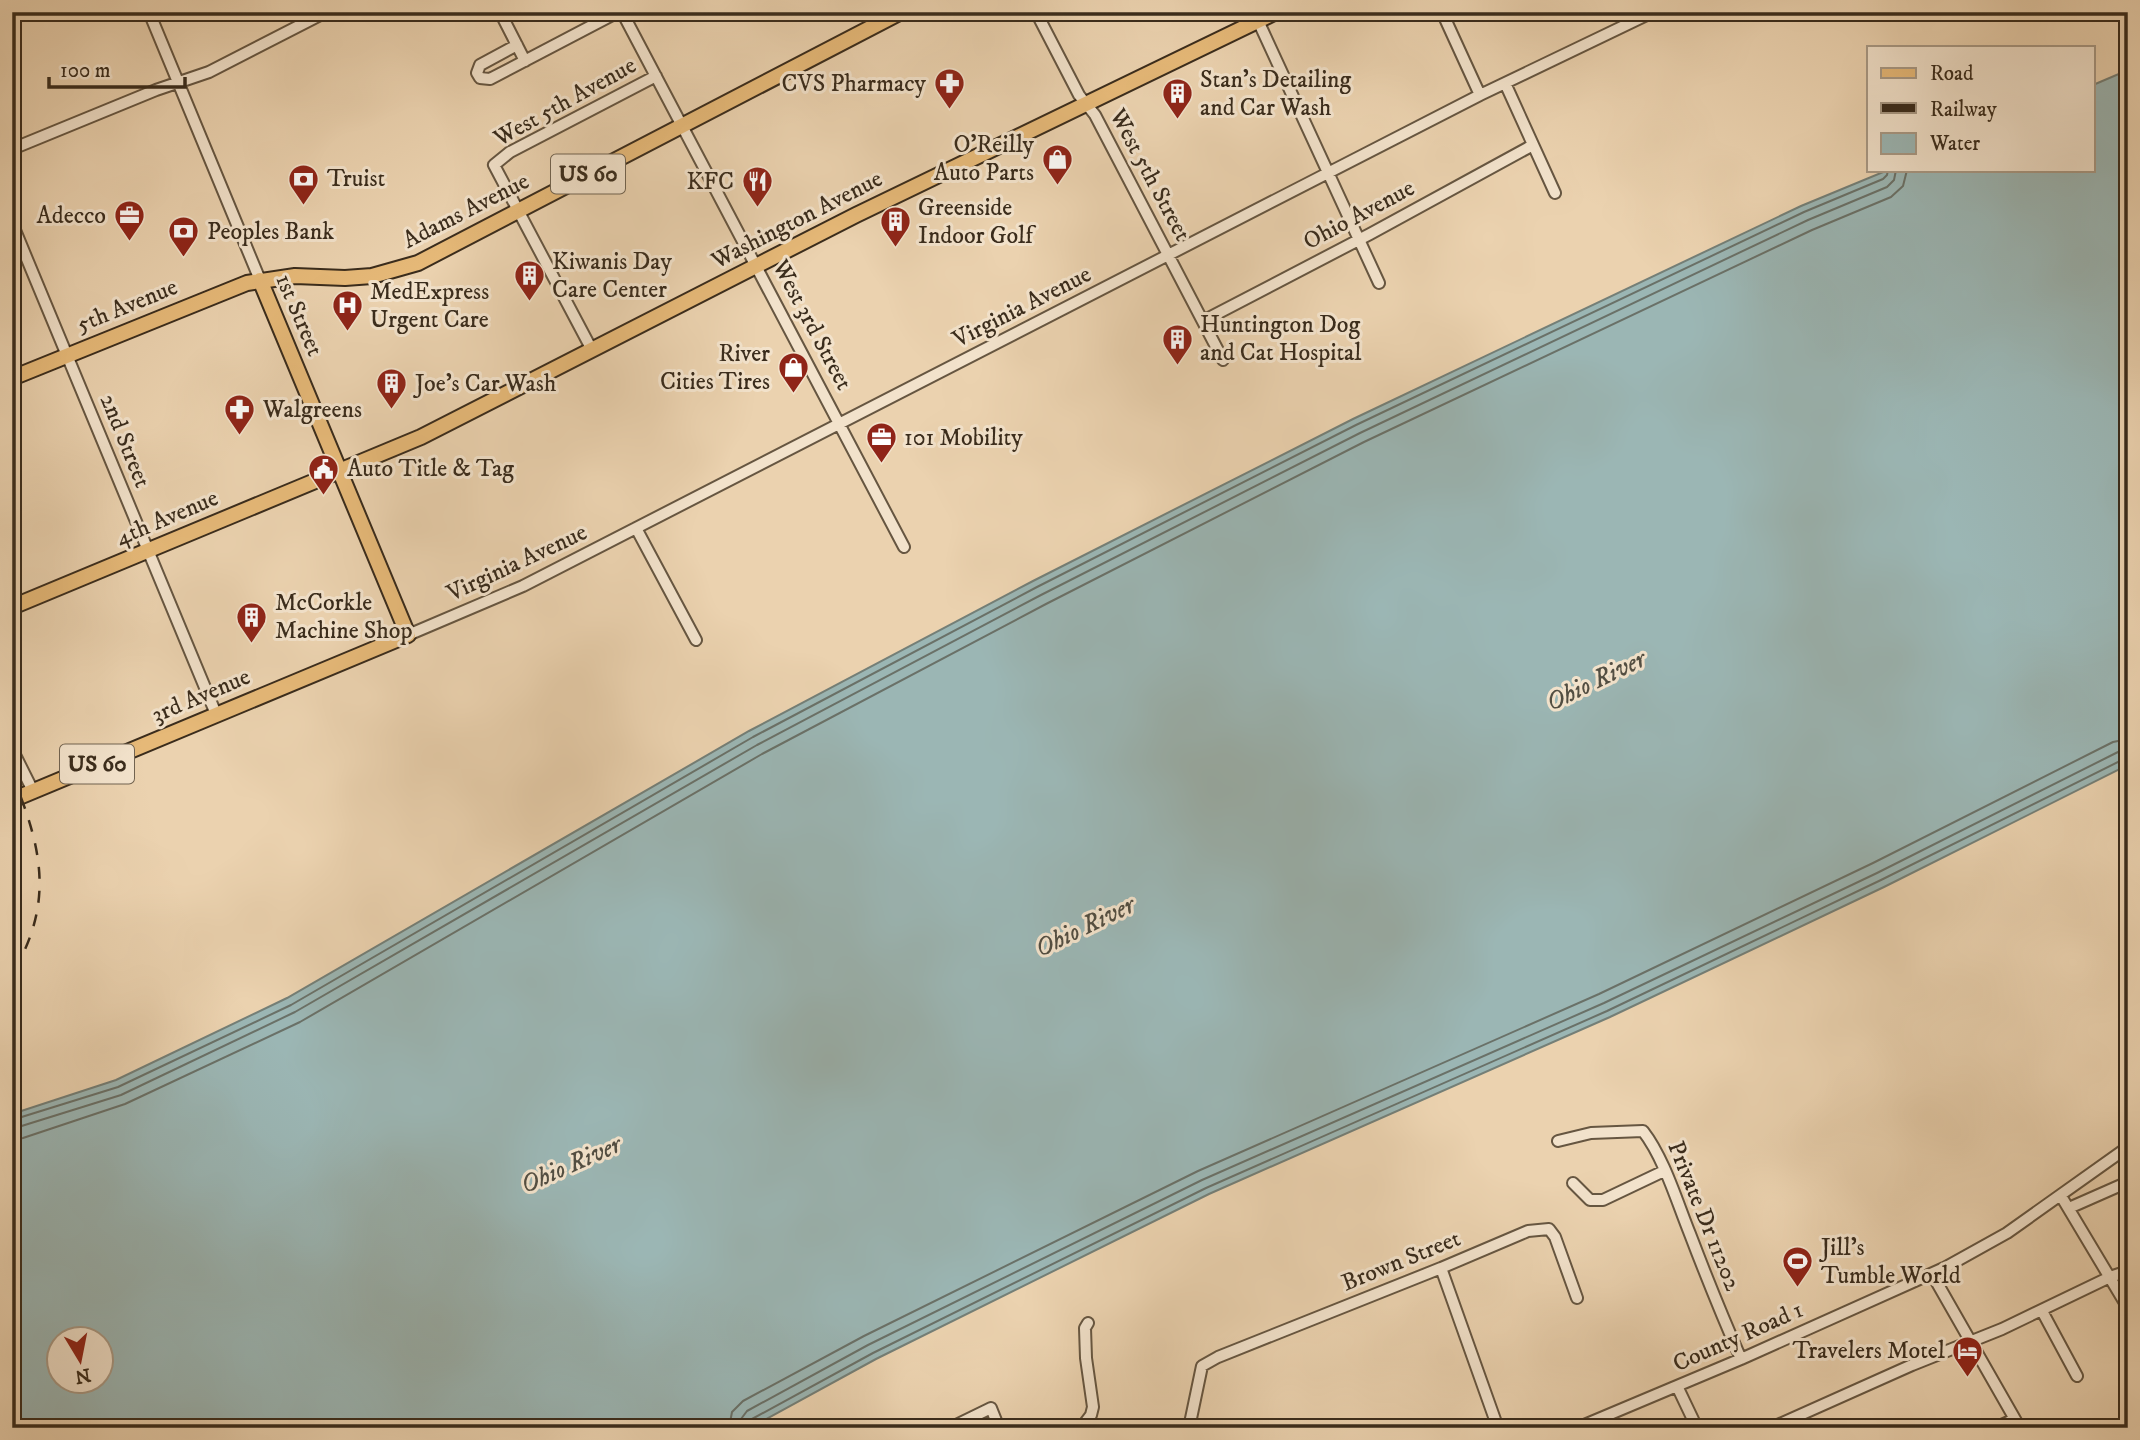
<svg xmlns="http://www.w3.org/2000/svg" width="2140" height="1440" viewBox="0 0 2140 1440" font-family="'IM FELL DW Pica',serif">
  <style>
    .water { fill: #9bb6b4; stroke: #747f77; stroke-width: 2; fill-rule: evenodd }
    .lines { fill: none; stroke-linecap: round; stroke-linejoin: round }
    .shore { stroke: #6a7168; stroke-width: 2 }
    .minor-casing { stroke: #665641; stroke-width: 14 }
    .major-casing { stroke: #3a2c1c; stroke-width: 18 }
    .minor { stroke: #f2e2cb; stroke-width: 10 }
    .major { stroke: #e6b978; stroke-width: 14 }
    .rail { stroke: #3a2c1c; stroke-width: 2.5; stroke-dasharray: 12 12; stroke-linecap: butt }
    .labels { text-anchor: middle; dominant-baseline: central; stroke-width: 6; stroke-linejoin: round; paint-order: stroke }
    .shield { fill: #f2e2cb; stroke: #716350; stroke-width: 2 }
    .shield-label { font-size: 23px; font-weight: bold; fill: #3a2c1c }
    .poi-label { font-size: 24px; fill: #3a2c1c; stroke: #f2e2cb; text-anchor: start }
    .street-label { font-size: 24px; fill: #3a2c1c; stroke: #f2e2cb }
    .water-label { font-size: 26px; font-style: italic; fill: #524e42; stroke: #f2e2cb }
  </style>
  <rect width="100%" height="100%" fill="#ebd2af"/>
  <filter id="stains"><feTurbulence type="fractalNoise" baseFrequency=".00286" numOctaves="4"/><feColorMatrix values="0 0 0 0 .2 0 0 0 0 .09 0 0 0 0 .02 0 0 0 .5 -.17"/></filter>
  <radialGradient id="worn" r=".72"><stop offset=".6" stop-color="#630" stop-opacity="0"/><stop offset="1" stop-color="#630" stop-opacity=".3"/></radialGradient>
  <!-- water -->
  <path class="water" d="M2128,70V765L1884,887L1610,1017L1209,1194L876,1359L750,1428H12V1114L116,1080L287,998L749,731L1033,581L1353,419L1801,206L1888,170H2093V85ZM60,1338H102V1380H60Z"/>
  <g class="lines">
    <!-- shore -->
    <path class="shore" d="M12,1120L118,1087L291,1005L753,737L1037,587L1356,425L1804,212L1883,179L1887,175L1888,170
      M12,1129L121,1095L295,1012L757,745L1041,595L1360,433L1808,220L1887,187L1894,180L1896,170
      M12,1140L23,1138L125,1104L300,1022L762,754L1046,604L1364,442L1812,230L1891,197L1903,186L1907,170
      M729,1428L732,1412L743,1401L864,1336L1198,1171L1599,994L1873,863L2113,742L2128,739
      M739,1428L741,1419L747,1411L868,1345L1202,1180L1604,1003L1877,873L2118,752L2128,750
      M748,1428L752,1419L873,1353L1206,1188L1607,1011L1881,880L2122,760L2128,759"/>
    <defs>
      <path id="minor" d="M149,12L260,280
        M500,12L525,61
        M622,12L904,547
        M1036,12L1079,95L1095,115L1223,360
        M1254,12L1379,283
        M1442,12L1480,95
        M517,45L480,65L477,73L480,78L490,79L618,12
        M1505,83L1555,193
        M12,149L156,90L209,72L326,12
        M12,223L216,714
        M1203,321L1370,234L1533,145
        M592,350L494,165L510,152L656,76
        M636,528L696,640
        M408,635L523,586L1480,95L1653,12
        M12,749L33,791
        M1558,1141L1591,1133L1643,1131C1664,1158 1677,1202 1690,1234C1706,1276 1723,1318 1741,1359
        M1573,1183L1590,1200H1603L1664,1171
        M2061,1196L2128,1308
        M2069,1208L2128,1182
        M1441,1268L1498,1428
        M1932,1274L2020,1428
        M2042,1311L2077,1376
        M1677,1386L1697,1428
        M950,1428L991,1408L999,1428
        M1081,1428L1091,1415L1093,1407L1086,1358L1085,1328L1088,1323
        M1189,1428L1202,1366L1218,1357L1441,1268L1528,1231L1549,1229L1555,1237L1577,1298
        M1577,1428L1741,1359L1944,1268L2007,1233L2128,1147
        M1771,1428L1912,1365L2002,1329L2110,1277L2128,1271
        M1995,1428L2015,1419"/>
      <path id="major" d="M12,378L247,283L295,276L345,278L372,276L418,263L901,12
        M12,607L421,437L856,215L1276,12
        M12,800L408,635L260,280"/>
    </defs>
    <!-- minor casing -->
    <use href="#minor" class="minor-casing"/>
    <!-- major casing -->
    <use href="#major" class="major-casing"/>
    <!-- minor -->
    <use href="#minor" class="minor"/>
    <!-- major -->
    <use href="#major" class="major"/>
    <!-- rail -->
    <path class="rail" d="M12,775C42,847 55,903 12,974"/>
  </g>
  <!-- icons -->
  <defs>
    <symbol id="pharmacy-pin" viewBox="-11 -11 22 30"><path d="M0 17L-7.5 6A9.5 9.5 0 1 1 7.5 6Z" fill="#8f2418" stroke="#f2e2cb"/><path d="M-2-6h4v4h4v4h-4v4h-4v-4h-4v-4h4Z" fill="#fff"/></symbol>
    <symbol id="building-pin" viewBox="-11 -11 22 30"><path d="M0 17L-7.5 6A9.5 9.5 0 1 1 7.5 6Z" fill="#8f2418" stroke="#f2e2cb"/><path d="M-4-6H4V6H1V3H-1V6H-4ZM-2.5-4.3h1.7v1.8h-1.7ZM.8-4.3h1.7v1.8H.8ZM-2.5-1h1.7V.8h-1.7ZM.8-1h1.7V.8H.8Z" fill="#fff"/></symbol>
    <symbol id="shop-pin" viewBox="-11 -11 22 30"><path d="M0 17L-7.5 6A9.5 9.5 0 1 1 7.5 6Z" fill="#8f2418" stroke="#f2e2cb"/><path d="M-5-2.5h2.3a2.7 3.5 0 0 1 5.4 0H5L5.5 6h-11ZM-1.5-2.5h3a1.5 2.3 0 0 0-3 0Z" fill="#fff"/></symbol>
    <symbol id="bank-pin" viewBox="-11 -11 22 30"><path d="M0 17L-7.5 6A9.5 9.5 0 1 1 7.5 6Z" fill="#8f2418" stroke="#f2e2cb"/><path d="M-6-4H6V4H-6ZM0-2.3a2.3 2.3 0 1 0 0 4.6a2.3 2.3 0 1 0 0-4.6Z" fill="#fff"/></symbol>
    <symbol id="restaurant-pin" viewBox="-11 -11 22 30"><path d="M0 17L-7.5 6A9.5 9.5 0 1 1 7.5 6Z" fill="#8f2418" stroke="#f2e2cb"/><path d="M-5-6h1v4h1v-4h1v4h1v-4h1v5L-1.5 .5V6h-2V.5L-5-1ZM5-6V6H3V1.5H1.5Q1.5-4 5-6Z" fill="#fff"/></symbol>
    <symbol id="office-pin" viewBox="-11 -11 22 30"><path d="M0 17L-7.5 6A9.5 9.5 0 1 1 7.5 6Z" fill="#8f2418" stroke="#f2e2cb"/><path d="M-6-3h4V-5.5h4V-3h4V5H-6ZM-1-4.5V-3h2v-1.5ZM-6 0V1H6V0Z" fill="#fff"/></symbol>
    <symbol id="hospital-pin" viewBox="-11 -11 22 30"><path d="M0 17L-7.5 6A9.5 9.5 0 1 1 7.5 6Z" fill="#8f2418" stroke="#f2e2cb"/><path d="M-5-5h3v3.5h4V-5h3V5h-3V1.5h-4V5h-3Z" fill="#fff"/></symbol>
    <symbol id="civic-pin" viewBox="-11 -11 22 30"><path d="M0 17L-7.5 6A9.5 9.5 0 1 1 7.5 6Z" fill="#8f2418" stroke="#f2e2cb"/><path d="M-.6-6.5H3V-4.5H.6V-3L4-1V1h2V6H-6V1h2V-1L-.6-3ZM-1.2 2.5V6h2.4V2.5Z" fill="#fff"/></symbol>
    <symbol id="stadium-pin" viewBox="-11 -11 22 30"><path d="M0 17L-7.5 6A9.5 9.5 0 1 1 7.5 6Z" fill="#8f2418" stroke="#f2e2cb"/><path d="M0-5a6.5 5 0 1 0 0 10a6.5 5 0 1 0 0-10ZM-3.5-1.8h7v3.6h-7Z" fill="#fff"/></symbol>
    <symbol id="hotel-pin" viewBox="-11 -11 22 30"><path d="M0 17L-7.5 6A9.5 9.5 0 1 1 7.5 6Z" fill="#8f2418" stroke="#f2e2cb"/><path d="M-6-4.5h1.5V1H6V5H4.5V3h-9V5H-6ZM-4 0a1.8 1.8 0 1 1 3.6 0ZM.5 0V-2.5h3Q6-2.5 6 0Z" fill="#fff"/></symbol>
  </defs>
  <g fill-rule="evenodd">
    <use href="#pharmacy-pin" x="932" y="66" width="35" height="47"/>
    <use href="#building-pin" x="1160" y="76" width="35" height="47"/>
    <use href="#shop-pin" x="1040" y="142" width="35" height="47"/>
    <use href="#bank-pin" x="286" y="162" width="35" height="47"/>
    <use href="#restaurant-pin" x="740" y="164" width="35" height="47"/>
    <use href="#office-pin" x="112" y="198" width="35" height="47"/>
    <use href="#building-pin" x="878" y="204" width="35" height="47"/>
    <use href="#bank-pin" x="166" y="214" width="35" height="47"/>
    <use href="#building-pin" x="512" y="258" width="35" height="47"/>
    <use href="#hospital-pin" x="330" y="288" width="35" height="47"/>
    <use href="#building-pin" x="1160" y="322" width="35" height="47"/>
    <use href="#shop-pin" x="776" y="350" width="35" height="47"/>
    <use href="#building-pin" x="374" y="366" width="35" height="47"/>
    <use href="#pharmacy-pin" x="222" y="392" width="35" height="47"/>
    <use href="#office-pin" x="864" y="420" width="35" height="47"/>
    <use href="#civic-pin" x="306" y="452" width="35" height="47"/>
    <use href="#building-pin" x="234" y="600" width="35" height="47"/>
    <use href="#stadium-pin" x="1780" y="1244" width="35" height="47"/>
    <use href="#hotel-pin" x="1950" y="1334" width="35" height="47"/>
  </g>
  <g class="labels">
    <!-- shield labels -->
    <g class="shield">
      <rect x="551" y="154.5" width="74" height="39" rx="5"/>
      <rect x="60" y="744.5" width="74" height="39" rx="5"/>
    </g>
    <g class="shield-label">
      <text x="588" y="174">US 60</text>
      <text x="97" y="764">US 60</text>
    </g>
    <!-- poi labels -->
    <g class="poi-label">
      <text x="1200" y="80">Stan's Detailing<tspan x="1200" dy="28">and Car Wash</tspan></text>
      <text x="926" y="84" text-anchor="end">CVS Pharmacy</text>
      <text x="1034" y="145" text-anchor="end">O'Reilly<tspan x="1034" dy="28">Auto Parts</tspan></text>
      <text x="327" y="179">Truist</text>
      <text x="734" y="182" text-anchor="end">KFC</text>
      <text x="918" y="208">Greenside<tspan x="918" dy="28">Indoor Golf</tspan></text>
      <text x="106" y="216" text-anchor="end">Adecco</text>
      <text x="207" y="232">Peoples Bank</text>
      <text x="552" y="262">Kiwanis Day<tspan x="552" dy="28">Care Center</tspan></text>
      <text x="370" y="292">MedExpress<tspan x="370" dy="28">Urgent Care</tspan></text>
      <text x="1200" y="325">Huntington Dog<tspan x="1200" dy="28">and Cat Hospital</tspan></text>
      <text x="770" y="354" text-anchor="end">River<tspan x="770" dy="28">Cities Tires</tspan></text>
      <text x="415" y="384">Joe's Car Wash</text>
      <text x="263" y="410">Walgreens</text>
      <text x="904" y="438">101 Mobility</text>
      <text x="347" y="469">Auto Title &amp; Tag</text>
      <text x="275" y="603">McCorkle<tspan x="275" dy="28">Machine Shop</tspan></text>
      <text x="1821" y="1248">Jill's<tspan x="1821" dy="28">Tumble World</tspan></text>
      <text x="1945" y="1351" text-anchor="end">Travelers Motel</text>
    </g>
    <!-- street labels -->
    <g class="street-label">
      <text transform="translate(565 102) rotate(-29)">West 5th Avenue</text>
      <text transform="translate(1150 175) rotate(62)">West 5th Street</text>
      <text transform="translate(466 211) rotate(-27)">Adams Avenue</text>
      <text transform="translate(1359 215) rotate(-28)">Ohio Avenue</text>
      <text transform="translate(797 220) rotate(-27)">Washington Avenue</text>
      <text transform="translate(127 306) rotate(-22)">5th Avenue</text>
      <text transform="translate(1022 307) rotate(-27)">Virginia Avenue</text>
      <text transform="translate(299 315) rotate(67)">1st Street</text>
      <text transform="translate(812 325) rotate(62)">West 3rd Street</text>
      <text transform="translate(125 441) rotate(68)">2nd Street</text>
      <text transform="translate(167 518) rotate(-23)">4th Avenue</text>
      <text transform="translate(517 563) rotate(-25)">Virginia Avenue</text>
      <text transform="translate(201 696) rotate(-23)">3rd Avenue</text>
      <text transform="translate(1704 1216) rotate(68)">Private Dr 11202</text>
      <text transform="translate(1401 1261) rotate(-22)">Brown Street</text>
      <text transform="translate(1738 1337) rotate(-24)">County Road 1</text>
    </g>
    <!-- water labels -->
    <g class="water-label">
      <text transform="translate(1596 681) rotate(-26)">Ohio River</text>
      <text transform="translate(1085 927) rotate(-26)">Ohio River</text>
      <text transform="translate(571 1165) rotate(-24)">Ohio River</text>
    </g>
  </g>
  <!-- margin -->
  <rect width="2140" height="1440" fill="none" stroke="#ebd2af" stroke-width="42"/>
  <rect x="14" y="14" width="2112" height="1412" fill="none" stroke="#3a2c1c" stroke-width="3.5"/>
  <rect x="21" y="21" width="2098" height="1398" fill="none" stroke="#3a2c1c" stroke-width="2"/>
  <!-- legend -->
  <rect x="1867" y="46" width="228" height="126" fill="#f2e2cb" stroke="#a89985" stroke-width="2"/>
  <rect x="1881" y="68" width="35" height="10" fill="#e6b978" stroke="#a89985" stroke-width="2"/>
  <text x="1930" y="80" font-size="21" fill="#3a2c1c">Road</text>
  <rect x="1881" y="103" width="35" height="10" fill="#3a2c1c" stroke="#a89985" stroke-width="2"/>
  <text x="1930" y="116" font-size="21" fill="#3a2c1c">Railway</text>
  <rect x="1881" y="133" width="35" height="21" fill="#9bb6b4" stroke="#a89985" stroke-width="2"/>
  <text x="1930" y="150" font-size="21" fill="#3a2c1c">Water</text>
  <!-- north arrow -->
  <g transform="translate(80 1360) rotate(170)"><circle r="33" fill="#f2e2cb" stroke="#a89985" stroke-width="2"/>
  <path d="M0-5L12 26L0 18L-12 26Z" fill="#8f2418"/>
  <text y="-10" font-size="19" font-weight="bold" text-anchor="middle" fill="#3a2c1c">N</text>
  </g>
  <!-- scale -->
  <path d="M49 77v10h136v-10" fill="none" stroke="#3a2c1c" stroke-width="3.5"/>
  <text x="60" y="77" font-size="21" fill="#3a2c1c" stroke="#f2e2cb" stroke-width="5" paint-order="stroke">100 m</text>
  <rect width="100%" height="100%" filter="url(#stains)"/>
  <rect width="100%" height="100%" fill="url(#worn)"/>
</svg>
